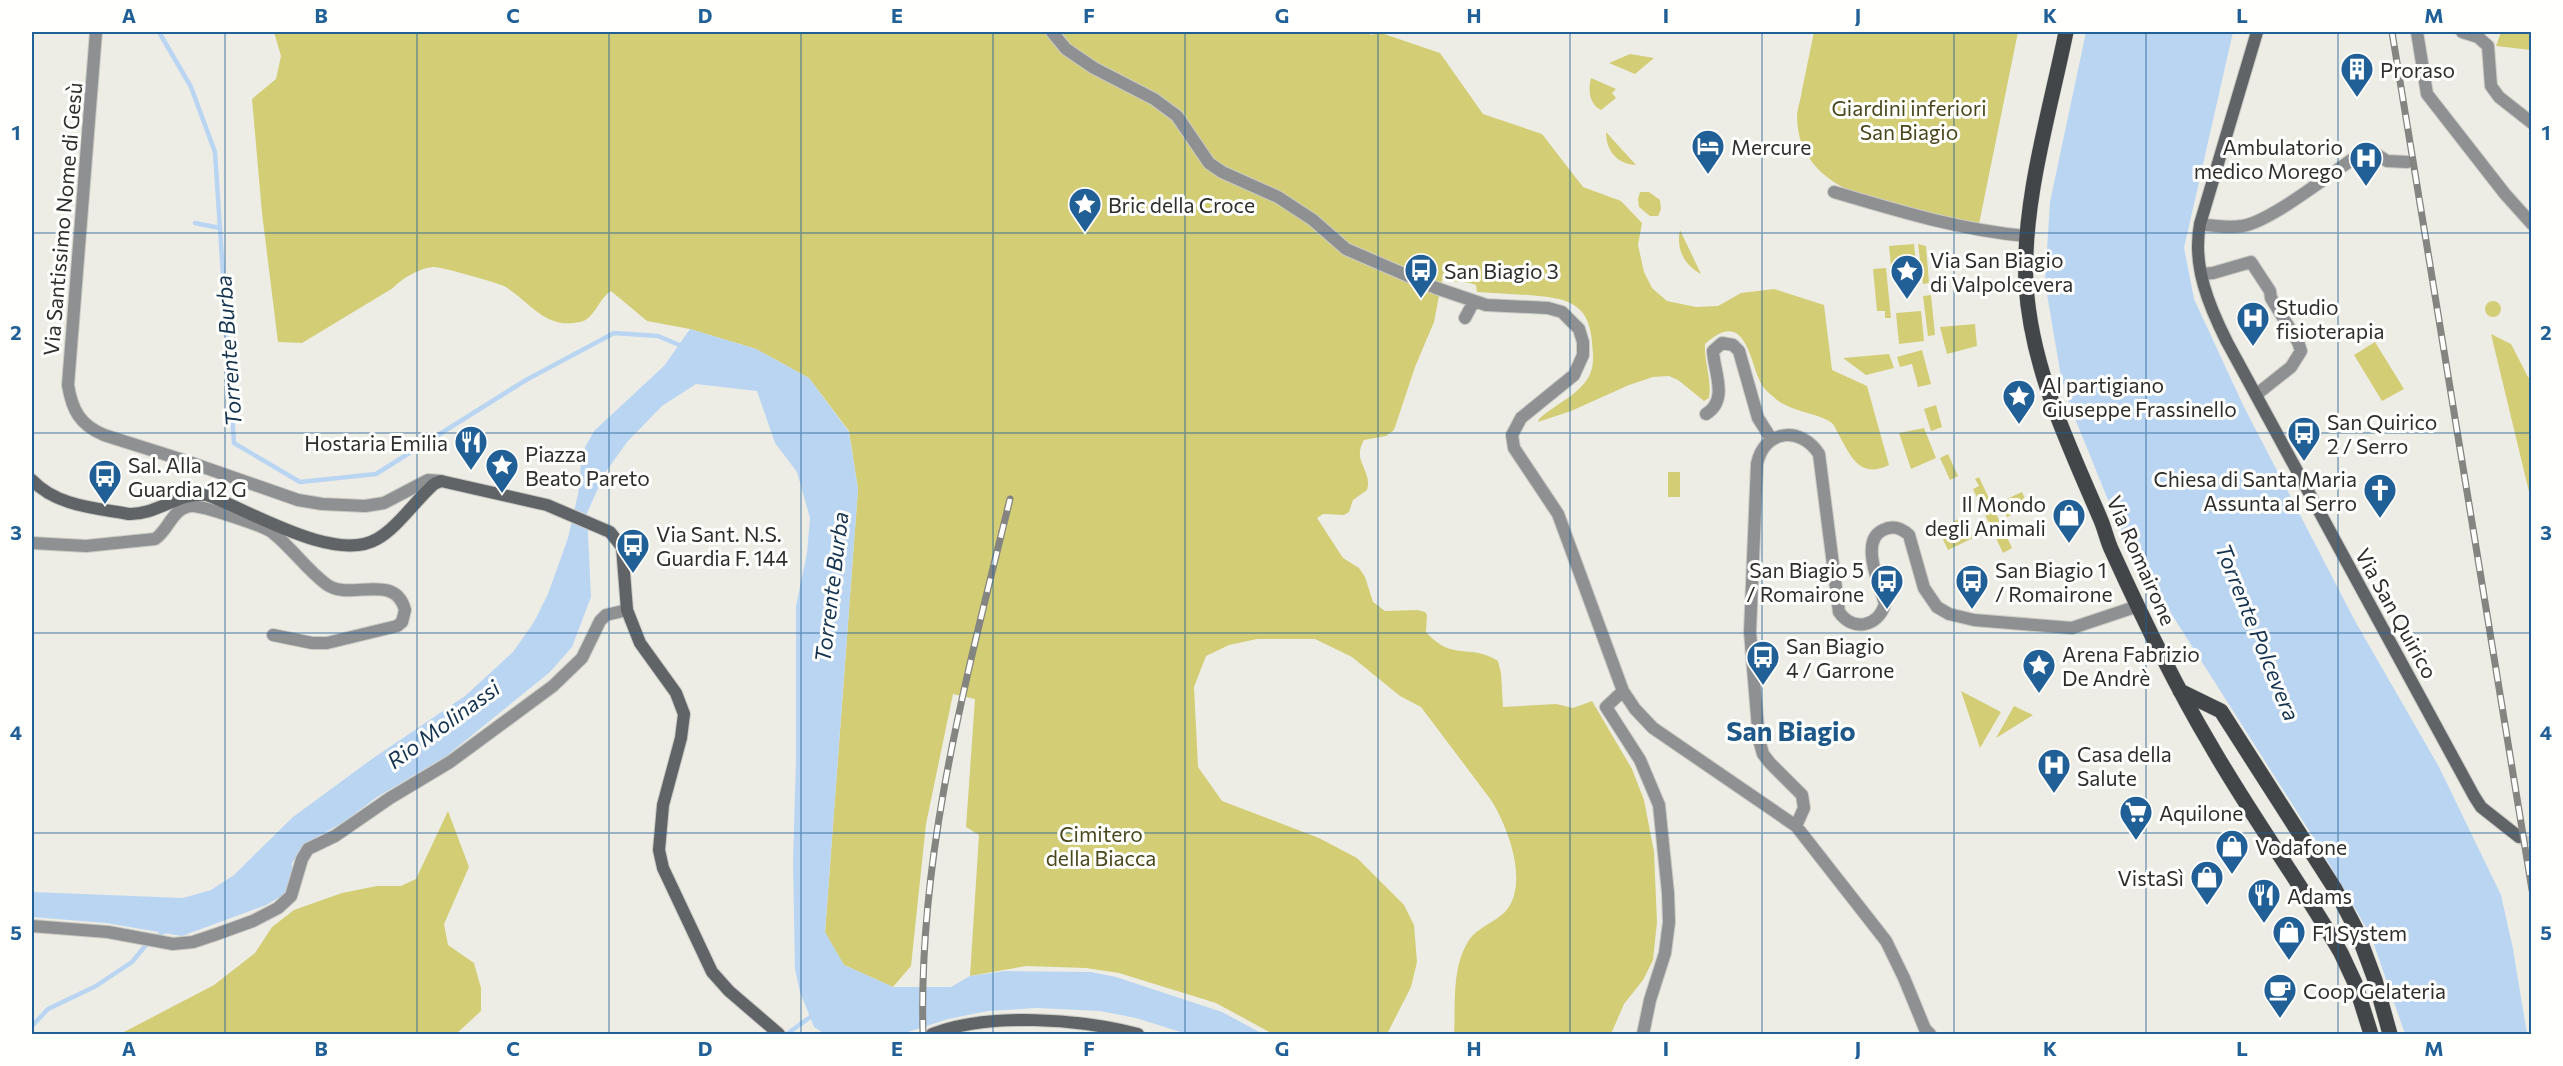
<svg xmlns="http://www.w3.org/2000/svg" width="2563" height="1066" viewBox="0 0 2563 1066" font-family="Commissioner,sans-serif">
  <style>
    .green { fill: #d3cd76 }
    .water { fill: #b9d5f2 }
    .lines { fill: none; stroke-linecap: round; stroke-linejoin: round }
    .stream { stroke: #b9d5f2; stroke-width: 4.5 }
    .secondary-tunnel { stroke: #c7c7c1; stroke-width: 12; stroke-dasharray: 12 6; stroke-linecap: butt }
    .street-casing { stroke: #cbcbc5; stroke-width: 14 }
    .secondary-casing { stroke: #cbcbc5; stroke-width: 14 }
    .primary-casing { stroke: #cbcbc5; stroke-width: 16 }
    .street { stroke: #8e9092; stroke-width: 12 }
    .secondary { stroke: #616467; stroke-width: 12 }
    .primary { stroke: #434649; stroke-width: 15 }
    .rail-casing { stroke: #848480; stroke-width: 7 }
    .rail { stroke: #fffffe; stroke-width: 4.5; stroke-dasharray: 14; stroke-linecap: butt }
    .grid { fill: none; stroke: #206096; stroke-width: 1.5; stroke-opacity: 0.55 }
    .labels { text-anchor: middle; dominant-baseline: central; stroke-width: 6; stroke-linejoin: round; paint-order: stroke }
    .poi-label { font-size: 21px; fill: #2e2e2c; stroke: #fffffe; text-anchor: start }
    .park-label { font-size: 21px; fill: #4a471c; stroke: #fffffe }
    .street-label { font-size: 21px; fill: #2e2e2c; stroke: #fffffe }
    .water-label { font-size: 22px; font-style: italic; fill: #153450; stroke: #fffffe }
    .district-label { font-size: 27px; font-weight: bold; fill: #1e5889; stroke: #fffffe }
    .neatline { fill: none; stroke: #206096; stroke-width: 2 }
    .grid-label { font-size: 20px; text-anchor: middle; font-weight: bold; fill: #206096 }
  </style>
  <rect width="100%" height="100%" fill="#edede6"/>
  <!-- green -->
  <path class="green" d="M274,32H1369L1370,35L1381,33L1440,53L1483,114L1542,134L1583,187L1621,201L1642,223L1638,245L1644,272L1652,288L1667,301L1696,307L1718,306L1741,293L1774,289L1824,305L1832,370L1867,386L1889,465C1860,479 1851,457 1839,435C1837,432 1835,426 1832,423C1821,414 1793,412 1777,400C1773,396 1767,392 1764,388C1749,369 1749,304 1705,344C1704,363 1712,379 1709,398L1704,401L1678,380L1669,376L1653,377L1629,385L1571,411L1538,422L1539,419C1554,405 1577,396 1588,378C1595,367 1593,354 1592,342C1589,300 1563,298 1528,295C1511,294 1494,293 1477,292L1476,285C1464,280 1454,283 1442,280L1434,322L1415,367L1394,430L1386,436L1364,440C1351,462 1373,470 1367,490L1353,500L1349,512L1344,515L1323,514L1317,518L1343,558L1359,568L1365,577L1373,602L1385,611L1417,610L1425,612L1427,615L1426,632C1452,662 1470,643 1498,661L1501,673L1503,707L1556,704L1573,708L1592,701L1632,769L1644,800L1654,852L1657,922L1653,960L1643,980L1624,1004L1611,1034H1454C1456,1004 1451,968 1469,940C1477,928 1495,922 1505,912C1530,884 1508,827 1491,800L1421,707L1400,696L1352,657L1315,639H1257L1229,645L1206,656L1194,687L1198,767L1222,801L1319,838L1357,858L1404,905L1414,925L1417,962L1411,987L1387,1034H1273L1216,1003L1119,973L1086,968L1026,966L970,976L979,835L966,827L975,699L953,694L926,824L911,966L893,987L844,965L825,933L858,489L849,431L809,378L756,349L690,329L647,321L611,291C598,299 595,319 580,322C544,330 530,301 504,286C498,283 439,266 433,267C420,268 402,278 393,288L302,343L278,342L262,213L252,99L276,79L281,56Z
    M1814,32H2018L1979,224C1917,210 1798,203 1797,117C1797,109 1801,99 1802,90C1806,71 1810,51 1814,32Z
    M2501,32H2531V50L2496,46Z
    M1630,54L1654,58L1635,74L1609,63Z
    M1591,78L1616,89L1612,93L1616,98L1601,110C1589,104 1588,90 1591,78Z
    M1606,132L1636,165C1617,164 1606,151 1606,132Z
    M1640,192H1649L1660,200L1661,209L1658,216H1650L1639,207L1638,199Z
    M1680,230L1701,274C1684,265 1676,249 1680,230Z
    M1914,244L1917,274L1892,277L1889,246Z
    M1918,244L1926,246L1929,283L1923,284Z
    M1886,268L1891,318H1885V311H1877L1873,269Z
    M1931,295L1935,335L1928,336L1923,296Z
    M2485 309a8 8 0 1 1 16 0a8 8 0 1 1-16 0Z
    M1921,311L1924,341L1899,344L1896,313Z
    M1975,324L1977,346L1947,354L1940,327Z
    M2491,334L2511,344L2528,377L2531,379V500Z
    M2375,342L2404,389L2382,401L2354,355Z
    M1922,350L1931,384L1918,387L1912,364L1900,367L1897,357Z
    M1889,354L1894,368L1866,375L1843,358Z
    M1936,405L1942,427L1931,431L1924,409Z
    M1924,428L1936,458L1911,469L1899,433Z
    M1948,454L1958,476L1950,480L1940,458Z
    M1668,472H1680V497H1668Z
    M1979,477L2012,548L2003,553L1973,489L1979,486L1975,479Z
    M2022,492L2029,508L2007,517L2000,502Z
    M1963,517L1973,538L1948,550L1938,529Z
    M1961,691L2001,712L1980,748Z
    M2014,706L2033,715L1996,738Z
    M448,811L469,867L444,924L448,945L474,963L481,988V1011L456,1034H108L124,1032L214,985L255,953L272,927L294,910L342,893L377,886H401L416,879Z"/>
  <!-- water -->
  <path class="water" d="M2086,32H2233L2184,248L2194,299L2244,407L2355,621L2439,767L2501,895L2513,949L2527,1034H2405L2371,936L2317,843L2160,596L2117,522L2074,416L2061,377L2045,282L2050,202Z
    M690,329L756,349L809,378L849,432L858,489L825,932L844,965L893,987H951L970,976L1005,971L1091,972L1116,977L1222,1012L1263,1034H1187L1136,1018L1100,1011L1037,1008L988,1011L948,1019L902,1034H825L814,1027L800,992L795,969L793,863L796,759V606L807,553L810,518L797,472L775,443L757,391L696,384L662,406L627,442L605,473L587,513L591,597L572,647L550,672L445,757L377,797L345,821L304,845L292,863V876L285,894L266,905L182,936L106,923L32,917V892L183,898L211,890L234,875L293,817L372,759L465,696L513,652L534,622L548,594L568,538L578,494L582,453L594,431L664,366Z"/>
  <g class="lines">
    <!-- stream -->
    <path class="stream" d="M159,32L191,87L215,152L234,443L300,482L376,474L526,380L614,333L658,336L684,347
      M195,223L220,228
      M32,1026L48,1009L96,986L132,962L146,945L167,929
      M787,1034L813,1015"/>
    <!-- secondary-tunnel -->
    <path class="secondary-tunnel" d="M2519,837L2532,846"/>
    <defs>
      <path id="street" d="M96,32L68,385C72,410 80,425 104,435L183,460L298,500L322,504L365,506L384,503L428,480L441,481
        M1052,32L1066,49L1094,68L1154,99L1177,116L1209,163L1222,172L1278,197L1313,220L1346,249L1436,288L1486,305L1548,308L1562,312L1579,329L1583,342V355L1574,375L1521,418L1512,435L1514,448L1558,514L1623,691L1635,709L1653,728L1796,826L1886,941L1904,978L1925,1029L1930,1034
        M2417,32L2427,94L2505,194L2532,224
        M2462,32L2478,37L2488,46L2491,86L2499,97L2532,123
        M1834,192C1898,211 1960,230 2026,236
        M2200,224C2213,226 2229,228 2242,226C2272,222 2338,167 2368,149L2387,161L2407,162
        M2201,274L2213,273L2251,262L2270,291L2271,298L2298,342L2301,351L2291,367L2257,394
        M1465,318L1474,301
        M1706,414C1729,400 1714,372 1713,351L1722,343L1733,345L1739,351L1758,418L1772,440
        M32,543L86,546L155,539C169,530 172,508 191,506C201,505 265,526 273,533C292,548 306,569 326,584C349,602 395,571 405,610L402,622L397,626L327,643H312L273,635
        M1623,691L1606,707L1640,760L1659,805L1668,893L1669,922L1665,953L1650,1000L1643,1034
        M1796,826L1804,808L1802,795L1770,763L1763,754L1759,740L1750,632L1757,464C1764,429 1801,426 1819,454L1839,612C1853,632 1878,627 1885,604C1880,585 1859,541 1883,530C1893,525 1901,528 1909,535L1924,588L1937,607L1949,614L1974,620L2072,628L2138,606
        M32,926L108,932L173,944L193,942L217,934L253,921L278,908L291,896L302,859L308,849L335,836L390,798L450,762L553,686L582,658L600,621L606,615L627,610"/>
      <path id="secondary" d="M2257,32L2200,224C2192,266 2209,306 2227,342L2474,796L2481,807L2519,837
        M32,480C56,506 96,508 129,514C157,515 178,492 207,495C249,510 335,564 377,539C397,528 416,500 434,484L441,481L547,505L610,532L622,547L627,610L640,643L676,693L684,714L681,738L663,805L659,850L663,868L712,972L729,991L779,1034
        M932,1034C990,1012 1079,1019 1138,1034"/>
      <path id="primary" d="M2066,32C2050,111 2022,203 2026,284C2031,368 2068,443 2100,518C2105,529 2107,541 2112,551C2142,617 2173,682 2210,744C2251,816 2300,882 2341,953L2355,983L2371,1034
        M2180,691L2221,711L2335,889L2356,929L2375,980L2390,1034"/>
    </defs>
    <!-- street casing -->
    <use href="#street" class="street-casing"/>
    <!-- secondary casing -->
    <use href="#secondary" class="secondary-casing"/>
    <!-- primary casing -->
    <use href="#primary" class="primary-casing"/>
    <!-- street -->
    <use href="#street" class="street"/>
    <!-- secondary -->
    <use href="#secondary" class="secondary"/>
    <!-- primary -->
    <use href="#primary" class="primary"/>
    <defs>
      <path id="rail" d="M2392,32L2532,890
        M923,1034C918,852 967,676 1010,499"/>
    </defs>
    <!-- rail casing -->
    <use href="#rail" class="rail-casing"/>
    <!-- rail -->
    <use href="#rail" class="rail"/>
  </g>
  <!-- grid -->
  <path class="grid" d="M225,32V1034M417,32V1034M609,32V1034M801,32V1034M993,32V1034M1185,32V1034M1378,32V1034M1570,32V1034M1762,32V1034M1954,32V1034M2146,32V1034M2338,32V1034M32,233H2532M32,433H2532M32,633H2532M32,833H2532"/>
  <!-- icons -->
  <defs>
    <symbol id="building-pin" viewBox="-11 -11 22 30"><path d="M0 17L-7.5 6A9.5 9.5 0 1 1 7.5 6Z" fill="#206096" stroke="#fffffe"/><path d="M-4-6H4V6H1V3H-1V6H-4ZM-2.5-4.3h1.7v1.8h-1.7ZM.8-4.3h1.7v1.8H.8ZM-2.5-1h1.7V.8h-1.7ZM.8-1h1.7V.8H.8Z" fill="#fff"/></symbol>
    <symbol id="hotel-pin" viewBox="-11 -11 22 30"><path d="M0 17L-7.5 6A9.5 9.5 0 1 1 7.5 6Z" fill="#206096" stroke="#fffffe"/><path d="M-6-4.5h1.5V1H6V5H4.5V3h-9V5H-6ZM-4 0a1.8 1.8 0 1 1 3.6 0ZM.5 0V-2.5h3Q6-2.5 6 0Z" fill="#fff"/></symbol>
    <symbol id="hospital-pin" viewBox="-11 -11 22 30"><path d="M0 17L-7.5 6A9.5 9.5 0 1 1 7.5 6Z" fill="#206096" stroke="#fffffe"/><path d="M-5-5h3v3.5h4V-5h3V5h-3V1.5h-4V5h-3Z" fill="#fff"/></symbol>
    <symbol id="sight-pin" viewBox="-11 -11 22 30"><path d="M0 17L-7.5 6A9.5 9.5 0 1 1 7.5 6Z" fill="#206096" stroke="#fffffe"/><path d="M0-6L1.8-2.2L6-1.7L2.9 1.2L3.7 5.4L0 3.3L-3.7 5.4L-2.9 1.2L-6-1.7L-1.8-2.2Z" fill="#fff"/></symbol>
    <symbol id="bus-pin" viewBox="-11 -11 22 30"><path d="M0 17L-7.5 6A9.5 9.5 0 1 1 7.5 6Z" fill="#206096" stroke="#fffffe"/><path d="M-5-6H5V4H4V6H2V4H-2V6H-4V4H-5ZM-3.5-4V0h7V-4ZM-3.5 1.2v1.5H-2V1.2ZM2 1.2v1.5H3.5V1.2Z" fill="#fff"/></symbol>
    <symbol id="restaurant-pin" viewBox="-11 -11 22 30"><path d="M0 17L-7.5 6A9.5 9.5 0 1 1 7.5 6Z" fill="#206096" stroke="#fffffe"/><path d="M-5-6h1v4h1v-4h1v4h1v-4h1v5L-1.5 .5V6h-2V.5L-5-1ZM5-6V6H3V1.5H1.5Q1.5-4 5-6Z" fill="#fff"/></symbol>
    <symbol id="church-pin" viewBox="-11 -11 22 30"><path d="M0 17L-7.5 6A9.5 9.5 0 1 1 7.5 6Z" fill="#206096" stroke="#fffffe"/><path d="M-1.2-6h2.4v3.5h3.3v2.4h-3.3V6h-2.4V-.1h-3.3v-2.4h3.3Z" fill="#fff"/></symbol>
    <symbol id="shop-pin" viewBox="-11 -11 22 30"><path d="M0 17L-7.5 6A9.5 9.5 0 1 1 7.5 6Z" fill="#206096" stroke="#fffffe"/><path d="M-5-2.5h2.3a2.7 3.5 0 0 1 5.4 0H5L5.5 6h-11ZM-1.5-2.5h3a1.5 2.3 0 0 0-3 0Z" fill="#fff"/></symbol>
    <symbol id="supermarket-pin" viewBox="-11 -11 22 30"><path d="M0 17L-7.5 6A9.5 9.5 0 1 1 7.5 6Z" fill="#206096" stroke="#fffffe"/><path d="M-6-5.5h2.5l.6 2H6L4.5 2H-2.5L-4.4-4H-6ZM-1.5 3.2a1.3 1.3 0 1 0 .1 0ZM3 3.2a1.3 1.3 0 1 0 .1 0Z" fill="#fff"/></symbol>
    <symbol id="cafe-pin" viewBox="-11 -11 22 30"><path d="M0 17L-7.5 6A9.5 9.5 0 1 1 7.5 6Z" fill="#206096" stroke="#fffffe"/><path d="M-5.5-4.5H6V0H3Q3 3.5 0 3.5H-2.5Q-5.5 3.5-5.5 0ZM3-3.2v2h1.7v-2ZM-6 4.5H4V6H-6Z" fill="#fff"/></symbol>
  </defs>
  <g fill-rule="evenodd">
    <use href="#building-pin" x="2338" y="50" width="38" height="52"/>
    <use href="#hotel-pin" x="1689" y="127" width="38" height="52"/>
    <use href="#hospital-pin" x="2347" y="139" width="38" height="52"/>
    <use href="#sight-pin" x="1066" y="185" width="38" height="52"/>
    <use href="#bus-pin" x="1402" y="251" width="38" height="52"/>
    <use href="#sight-pin" x="1888" y="252" width="38" height="52"/>
    <use href="#hospital-pin" x="2234" y="299" width="38" height="52"/>
    <use href="#sight-pin" x="2000" y="377" width="38" height="52"/>
    <use href="#bus-pin" x="2285" y="414" width="38" height="52"/>
    <use href="#restaurant-pin" x="452" y="423" width="38" height="52"/>
    <use href="#sight-pin" x="483" y="446" width="38" height="52"/>
    <use href="#bus-pin" x="86" y="457" width="38" height="52"/>
    <use href="#church-pin" x="2361" y="471" width="38" height="52"/>
    <use href="#shop-pin" x="2050" y="496" width="38" height="52"/>
    <use href="#bus-pin" x="614" y="526" width="38" height="52"/>
    <use href="#bus-pin" x="1868" y="562" width="38" height="52"/>
    <use href="#bus-pin" x="1953" y="562" width="38" height="52"/>
    <use href="#bus-pin" x="1744" y="638" width="38" height="52"/>
    <use href="#sight-pin" x="2020" y="646" width="38" height="52"/>
    <use href="#hospital-pin" x="2035" y="746" width="38" height="52"/>
    <use href="#supermarket-pin" x="2117" y="793" width="38" height="52"/>
    <use href="#shop-pin" x="2213" y="827" width="38" height="52"/>
    <use href="#shop-pin" x="2188" y="858" width="38" height="52"/>
    <use href="#restaurant-pin" x="2245" y="876" width="38" height="52"/>
    <use href="#shop-pin" x="2270" y="913" width="38" height="52"/>
    <use href="#cafe-pin" x="2261" y="971" width="38" height="52"/>
  </g>
  <g class="labels">
    <!-- poi labels -->
    <g class="poi-label">
      <text x="2380" y="69">Proraso</text>
      <text x="1731" y="146">Mercure</text>
      <text x="2343" y="146" text-anchor="end">Ambulatorio<tspan x="2343" dy="24">medico Morego</tspan></text>
      <text x="1108" y="204">Bric della Croce</text>
      <text x="1930" y="259">Via San Biagio<tspan x="1930" dy="24">di Valpolcevera</tspan></text>
      <text x="1444" y="270">San Biagio 3</text>
      <text x="2276" y="306">Studio<tspan x="2276" dy="24">fisioterapia</tspan></text>
      <text x="2042" y="384">Al partigiano<tspan x="2042" dy="24">Giuseppe Frassinello</tspan></text>
      <text x="2327" y="421">San Quirico<tspan x="2327" dy="24">2 / Serro</tspan></text>
      <text x="448" y="442" text-anchor="end">Hostaria Emilia</text>
      <text x="525" y="453">Piazza<tspan x="525" dy="24">Beato Pareto</tspan></text>
      <text x="128" y="464">Sal. Alla<tspan x="128" dy="24">Guardia 12 G</tspan></text>
      <text x="2357" y="478" text-anchor="end">Chiesa di Santa Maria<tspan x="2357" dy="24">Assunta al Serro</tspan></text>
      <text x="2046" y="503" text-anchor="end">Il Mondo<tspan x="2046" dy="24">degli Animali</tspan></text>
      <text x="656" y="533">Via Sant. N.S.<tspan x="656" dy="24">Guardia F. 144</tspan></text>
      <text x="1864" y="569" text-anchor="end">San Biagio 5<tspan x="1864" dy="24">/ Romairone</tspan></text>
      <text x="1995" y="569">San Biagio 1<tspan x="1995" dy="24">/ Romairone</tspan></text>
      <text x="1786" y="645">San Biagio<tspan x="1786" dy="24">4 / Garrone</tspan></text>
      <text x="2062" y="653">Arena Fabrizio<tspan x="2062" dy="24">De Andrè</tspan></text>
      <text x="2077" y="753">Casa della<tspan x="2077" dy="24">Salute</tspan></text>
      <text x="2159" y="812">Aquilone</text>
      <text x="2255" y="846">Vodafone</text>
      <text x="2184" y="877" text-anchor="end">VistaSì</text>
      <text x="2287" y="895">Adams</text>
      <text x="2312" y="932">F1 System</text>
      <text x="2303" y="990">Coop Gelateria</text>
    </g>
    <!-- park labels -->
    <g class="park-label">
      <text x="1909" y="107">Giardini inferiori<tspan x="1909" dy="24">San Biagio</tspan></text>
      <text x="1101" y="833">Cimitero<tspan x="1101" dy="24">della Biacca</tspan></text>
    </g>
    <!-- street labels -->
    <g class="street-label">
      <text transform="translate(62 219) rotate(-85)">Via Santissimo Nome di Gesù</text>
      <text transform="translate(2142 560) rotate(66)">Via Romairone</text>
      <text transform="translate(2397 613) rotate(61)">Via San Quirico</text>
    </g>
    <!-- water labels -->
    <g class="water-label">
      <text transform="translate(228 351) rotate(-94)">Torrente Burba</text>
      <text transform="translate(831 587) rotate(-83)">Torrente Burba</text>
      <text transform="translate(2258 632) rotate(68)">Torrente Polcevera</text>
      <text transform="translate(443 724) rotate(-36)">Rio Molinassi</text>
    </g>
    <!-- district labels -->
    <g class="district-label">
      <text x="1791" y="730">San Biagio</text>
    </g>
  </g>
  <!-- border -->
  <rect width="2563" height="1066" fill="none" stroke="#fffffe" stroke-width="66"/>
  <rect x="33" y="33" width="2497" height="1000" class="neatline"/>
  <g class="grid-label">
    <text x="129" y="23">A</text>
    <text x="321" y="23">B</text>
    <text x="513" y="23">C</text>
    <text x="705" y="23">D</text>
    <text x="897" y="23">E</text>
    <text x="1089" y="23">F</text>
    <text x="1282" y="23">G</text>
    <text x="1474" y="23">H</text>
    <text x="1666" y="23">I</text>
    <text x="1858" y="23">J</text>
    <text x="2050" y="23">K</text>
    <text x="2242" y="23">L</text>
    <text x="2434" y="23">M</text>
    <text x="16" y="140">1</text>
    <text x="2546" y="140">1</text>
    <text x="16" y="340">2</text>
    <text x="2546" y="340">2</text>
    <text x="16" y="540">3</text>
    <text x="2546" y="540">3</text>
    <text x="16" y="740">4</text>
    <text x="2546" y="740">4</text>
    <text x="16" y="940">5</text>
    <text x="2546" y="940">5</text>
    <text x="129" y="1056">A</text>
    <text x="321" y="1056">B</text>
    <text x="513" y="1056">C</text>
    <text x="705" y="1056">D</text>
    <text x="897" y="1056">E</text>
    <text x="1089" y="1056">F</text>
    <text x="1282" y="1056">G</text>
    <text x="1474" y="1056">H</text>
    <text x="1666" y="1056">I</text>
    <text x="1858" y="1056">J</text>
    <text x="2050" y="1056">K</text>
    <text x="2242" y="1056">L</text>
    <text x="2434" y="1056">M</text>
  </g>
</svg>
